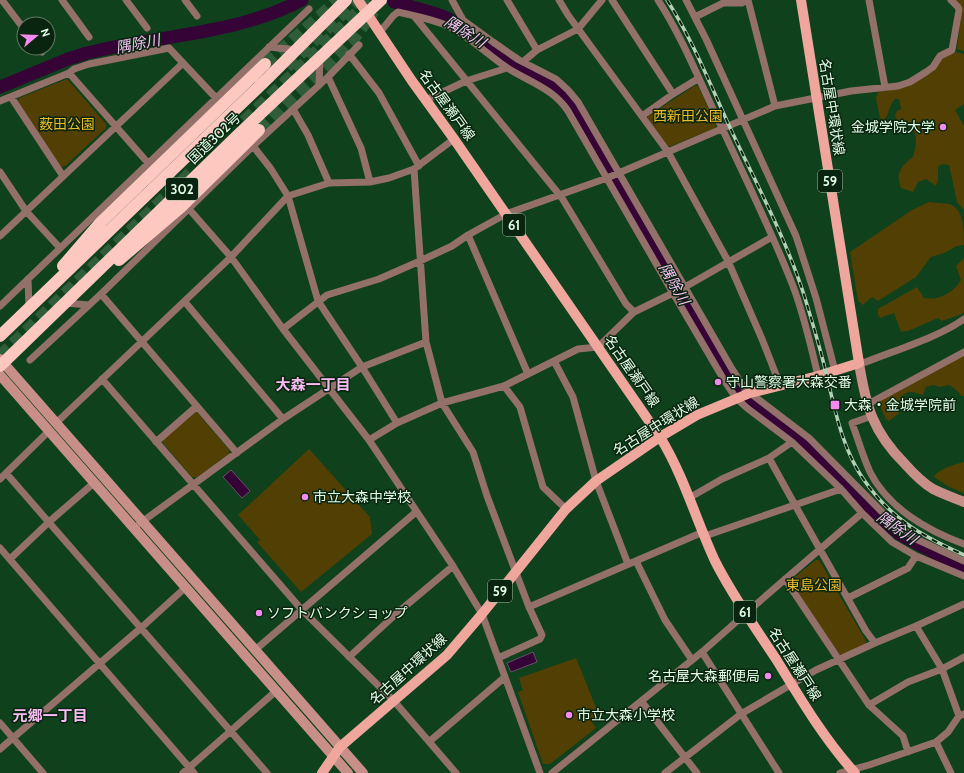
<svg xmlns="http://www.w3.org/2000/svg" width="964" height="773" viewBox="0 0 964 773" font-family="Cabin,'Noto Sans JP',sans-serif">
  <style>
    .green { fill: #523f03 }
    .water { fill: #350335; stroke: #694e6a }
    .lines { fill: none; stroke-linecap: round; stroke-linejoin: round }
    .river { stroke: #350335; stroke-width: 13 }
    .highway-tunnel { stroke: #2f5d3a; stroke-width: 12; stroke-dasharray: 12 6; stroke-linecap: butt }
    .street { stroke: #93706a; stroke-width: 7 }
    .secondary { stroke: #c78f87; stroke-width: 10 }
    .primary { stroke: #efa79d; stroke-width: 10 }
    .highway { stroke: #fdc8c0; stroke-width: 12 }
    .rail-casing { stroke: #b1d1b7; stroke-width: 3.5 }
    .rail { stroke: #09240f; stroke-width: 2; stroke-dasharray: 6; stroke-linecap: butt }
    .poi-dot { fill: #f489f0; stroke: #09240f; stroke-width: 1.5 }
    .labels { text-anchor: middle; dominant-baseline: central; stroke-width: 3; stroke-linejoin: round; paint-order: stroke }
    .shield { fill: #09240f; stroke: #a2bca6; stroke-width: 1 }
    .shield-label { font-size: 13px; font-weight: bold; fill: #e3fde6 }
    .street-label { font-size: 14px; fill: #e3fde6; stroke: #09240f }
    .park-label { font-size: 14px; fill: #edbc29; stroke: #09240f }
    .poi-label { font-size: 14px; fill: #e3fde6; stroke: #09240f; text-anchor: start }
    .water-label { font-size: 15px; font-style: italic; fill: #f9c1f6; stroke: #09240f }
    .neighbourhood-label { font-size: 15px; font-weight: bold; fill: #f8bcf4; stroke: #09240f }
  </style>
  <rect width="100%" height="100%" fill="#0f411c"/>
  <!-- green -->
  <path class="green" d="M955,0H964V51L957,49L962,11Z
    M956,52L964,54V104L955,110L964,126V210L957,202L949,165L942,164L938,167V180L936,186L926,179L918,182L913,192L901,188C895,173 901,166 913,157C916,146 920,132 907,125C904,123 900,123 897,121L895,115L897,111L901,109L899,99H895C888,106 890,113 884,121L880,118L876,98L878,92L896,89L941,59Z
    M67,79L106,124V128L65,166L61,167L18,101L19,98Z
    M696,85L698,86L716,125L715,128L671,146H668L648,119V116Z
    M929,202C936,203 943,203 949,204C964,208 964,231 964,245L957,246L944,253L931,257L916,277L878,301L872,297L863,305L858,301L850,252L912,210Z
    M964,258V312L962,314L942,321L938,318L908,331L901,332L894,313L880,318L878,315V309L917,287L924,298C939,301 954,292 961,280L956,266Z
    M964,355V396H962L955,389L949,385L939,387L934,385L926,387L923,395C912,392 909,389 900,398L902,408L899,413L889,421L886,419L879,404L881,399Z
    M196,411L229,450V454L197,477H192L163,443V440Z
    M309,449L370,517L372,534L301,592L257,542L260,540L238,515Z
    M964,462V493L949,487L934,477C938,469 956,464 964,462Z
    M816,560H819L866,641L865,645L842,655L839,654L791,582V580Z
    M576,658L599,715L591,721L596,728L550,764H543L518,692L523,690L519,678Z"/>
  <!-- water -->
  <path class="water" d="M231,470L250,491L242,498L223,477Z
    M533,652L537,662L511,672L507,663Z"/>
  <g class="lines">
    <!-- river -->
    <path class="river" d="M394,2C411,7 430,11 447,18C465,27 479,40 495,51C521,70 554,80 574,108L666,267L726,375L746,399L807,446L821,462L860,501L901,535L964,568
      M0,87L68,59L87,53C159,35 235,35 302,0"/>
    <!-- highway-tunnel -->
    <path class="highway-tunnel" d="M265,64L338,0
      M287,67L357,0
      M244,121L370,0
      M259,130L353,40L374,11
      M0,356L190,173"/>
    <!-- street -->
    <path class="street" d="M2,0L24,29
      M62,0L89,37
      M126,0L147,28
      M185,0L197,16
      M452,0L463,20L493,42L519,60L556,79L568,90L578,102L732,369L745,389L750,393L809,438L889,519L916,539L964,561
      M507,0L537,50
      M559,0L568,15L668,152L728,261L762,339L780,385
      M612,0L673,94
      M658,0C684,40 701,85 722,128C746,180 772,232 793,286C804,315 811,346 818,376
      M686,0L706,39L796,236L816,298L835,371
      M748,0L775,106
      M869,0L885,87
      M414,16L562,198L626,304L634,312
      M695,17L723,3H742L747,0
      M380,32L393,16L398,12C415,16 432,19 448,26C469,36 487,54 506,67C527,81 553,88 568,111L673,293L724,380L736,398L747,408L792,442L841,489L862,513L892,542L916,556L964,576
      M269,47L297,50
      M38,48L42,52
      M349,54L379,93L419,166
      M524,61L537,50L578,29L602,0
      M69,73L74,69L89,64L169,48L216,98
      M328,77L361,148L370,182
      M319,85L320,57
      M11,97L63,176
      M426,100L466,81L507,68
      M0,101L69,73L148,163
      M293,109L308,135L329,183
      M642,116L673,94L699,78
      M253,146L271,169L288,196L318,301L362,367L397,423
      M414,169L426,342L442,403L473,452L487,496L529,607L703,532
      M0,172L26,211L60,248
      M189,209L231,257L283,329L369,440L453,566L482,614L540,773
      M468,235L528,374
      M0,236L183,63
      M28,279L29,307
      M685,287L772,237
      M101,294L237,453
      M185,302L283,419
      M65,303L89,305
      M0,306L309,9
      M283,329L327,295L379,279L420,261L452,246L468,235L506,214L607,178L775,106L851,91L898,86L910,82L926,72L933,67L940,56L952,50L959,10L958,7L951,0
      M30,360L101,294L253,146L328,77L359,45
      M554,361L573,397L596,481L628,564
      M859,363L866,362C896,350 939,337 964,319
      M102,379L302,610L394,701L456,773
      M504,386L520,407L543,487L566,509
      M868,404L964,352
      M872,416L852,423C858,439 863,457 870,472C888,508 928,531 964,544
      M56,423L231,257L288,196L329,183L370,182L389,178L414,169L454,139
      M369,440L397,423L442,403L504,386L578,349L598,347L634,312L673,293
      M156,442L197,406
      M769,458L795,505L866,631L875,643
      M6,473L267,773
      M0,479L49,431
      M689,498L722,479L769,458L792,442
      M139,524L283,419L330,388L362,367L426,342
      M705,536L841,489
      M0,548L194,773
      M10,559L50,521L95,482
      M636,561L665,620L692,660
      M785,579L869,705L903,736L908,752
      M848,598L908,568L916,556
      M916,626L942,669L959,716
      M255,650L416,512
      M702,652L779,773
      M349,657L396,614L453,566
      M498,658L540,639L542,635L529,607
      M642,702L697,773
      M869,705L908,682L942,669L964,657
      M0,723L43,773
      M430,741L505,677
      M936,742L951,773
      M0,749L142,627L186,587
      M183,773L276,691
      M552,773L702,652L753,607L862,513
      M665,773L741,714L816,670L875,643L916,626L964,604
      M840,773L869,765L936,742L948,732L959,716L964,714"/>
    <!-- secondary -->
    <path class="secondary" d="M0,359L363,773
      M859,363C866,407 873,432 905,464C913,473 923,483 933,489C943,494 954,498 964,502
      M0,375L348,773"/>
    <!-- primary -->
    <path class="primary" d="M358,0L412,81L454,139L660,437C684,476 696,520 715,561C732,595 755,627 776,659C800,698 824,739 855,773
      M322,773L340,747L447,655L482,614L566,509L596,481L660,437L697,415L750,393L818,376L859,363L801,0"/>
    <!-- highway -->
    <path class="highway" d="M119,260L181,207L259,130
      M63,266L101,222L265,64
      M0,336L269,77L346,0
      M0,366L239,134L381,0"/>
    <defs>
      <path id="rail" d="M667,0C694,42 712,89 733,134C758,187 786,239 804,295C812,321 820,347 826,373C835,409 842,449 864,480C891,519 922,536 964,555"/>
    </defs>
    <!-- rail casing -->
    <use href="#rail" class="rail-casing"/>
    <!-- rail -->
    <use href="#rail" class="rail"/>
  </g>
  <!-- markers -->
  <g class="poi-dot">
    <circle cx="943" cy="127" r="4"/>
    <circle cx="718" cy="382" r="4"/>
    <rect x="830" y="400" width="10" height="10" rx="2"/>
    <circle cx="305" cy="497" r="4"/>
    <circle cx="259" cy="613" r="4"/>
    <circle cx="768" cy="676" r="4"/>
    <circle cx="569" cy="715" r="4"/>
  </g>
  <g class="labels">
    <!-- shield labels -->
    <g class="shield">
      <rect x="818" y="170" width="24" height="22" rx="3"/>
      <rect x="166" y="178" width="32" height="22" rx="3"/>
      <rect x="503" y="214" width="22" height="22" rx="3"/>
      <rect x="488" y="580" width="24" height="22" rx="3"/>
      <rect x="734" y="601" width="22" height="22" rx="3"/>
    </g>
    <g class="shield-label">
      <text x="830" y="181">59</text>
      <text x="182" y="189">302</text>
      <text x="514" y="225">61</text>
      <text x="500" y="591">59</text>
      <text x="745" y="612">61</text>
    </g>
    <!-- street labels -->
    <g class="street-label">
      <text transform="translate(447 105) rotate(54)">名古屋瀬戸線</text>
      <text transform="translate(832 107) rotate(81)">名古屋中環状線</text>
      <text transform="translate(214 138) rotate(-44)">国道302号</text>
      <text transform="translate(632 371) rotate(55)">名古屋瀬戸線</text>
      <text transform="translate(656 426) rotate(-32)">名古屋中環状線</text>
      <text transform="translate(795 664) rotate(57)">名古屋瀬戸線</text>
      <text transform="translate(408 669) rotate(-42)">名古屋中環状線</text>
    </g>
    <!-- park labels -->
    <g class="park-label">
      <text x="688" y="116">西新田公園</text>
      <text x="67" y="124">薮田公園</text>
      <text x="814" y="585">東島公園</text>
    </g>
    <!-- poi labels -->
    <g class="poi-label">
      <text x="935" y="127" text-anchor="end">金城学院大学</text>
      <text x="726" y="382">守山警察署大森交番</text>
      <text x="844" y="405">大森・金城学院前</text>
      <text x="313" y="497">市立大森中学校</text>
      <text x="267" y="613">ソフトバンクショップ</text>
      <text x="760" y="676" text-anchor="end">名古屋大森郵便局</text>
      <text x="577" y="715">市立大森小学校</text>
    </g>
    <!-- water labels -->
    <g class="water-label">
      <text transform="translate(465 32) rotate(32)">隅除川</text>
      <text transform="translate(138 44) rotate(-11)">隅除川</text>
      <text transform="translate(674 284) rotate(60)">隅除川</text>
      <text transform="translate(897 528) rotate(35)">隅除川</text>
    </g>
    <!-- neighbourhood labels -->
    <g class="neighbourhood-label">
      <text x="313" y="385">大森一丁目</text>
      <text x="50" y="716">元郷一丁目</text>
    </g>
  </g>
  <!-- north arrow -->
  <g transform="translate(36 36) rotate(71)"><circle r="19" fill="#09240f" stroke="#607b65"/>
  <path d="M0-3L7 15L0 10L-7 15Z" fill="#f489f0"/>
  <text y="-6" font-size="11" font-weight="bold" text-anchor="middle" fill="#e3fde6">N</text>
  </g>
</svg>
